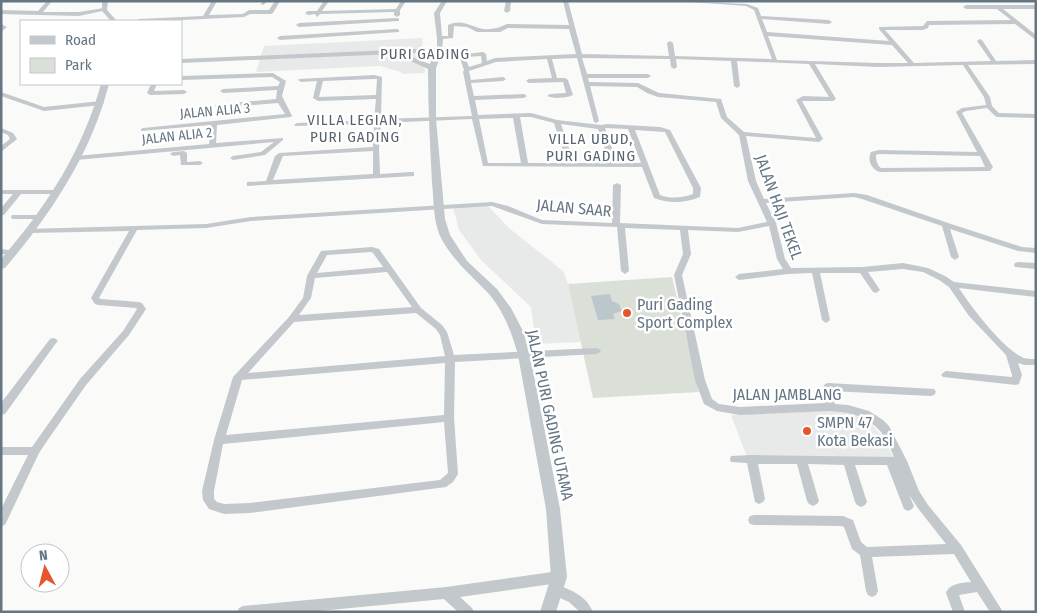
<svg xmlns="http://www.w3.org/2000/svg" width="1037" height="613" viewBox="0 0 1037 613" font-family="'Fira Sans Condensed',sans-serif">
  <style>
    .built { fill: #e8e9e9 }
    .green { fill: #dadfd7 }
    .water { fill: #bbc7cb }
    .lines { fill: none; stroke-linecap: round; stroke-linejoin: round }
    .minor { fill: #c3c8cc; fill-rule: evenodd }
    .tertiary { fill: #c3c8cc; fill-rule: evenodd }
    .poi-dot { fill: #e4572e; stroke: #fff; stroke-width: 2 }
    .labels { text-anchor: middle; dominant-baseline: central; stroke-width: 5; stroke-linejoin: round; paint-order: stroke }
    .far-street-label { font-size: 14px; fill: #657683; stroke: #fff }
    .far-neighbourhood-label { font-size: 15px; letter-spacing: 1px; fill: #57646e; stroke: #fff }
    .street-label { font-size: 16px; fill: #657683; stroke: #fff }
    .poi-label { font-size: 16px; fill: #657683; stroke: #fff; text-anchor: start }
  </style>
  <rect width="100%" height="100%" fill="#fafaf8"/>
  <!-- built -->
  <path class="built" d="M422,38L425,73L402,74L401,72L380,66L256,72L264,46Z
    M488,206L510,229L563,271L568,284L581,342L536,344L531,307L481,260L459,230L453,207Z
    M845,410L858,415L872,425L883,437L894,458L747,457L731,415Z"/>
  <!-- green -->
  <path class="green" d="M672,277L699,392L593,398L568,284Z"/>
  <!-- water -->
  <path class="water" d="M610,294L612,301L619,304L622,311L613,314L615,319L598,320L591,296Z"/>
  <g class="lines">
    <!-- minor -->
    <path class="minor" d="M47,1H52L43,12H79L104,8L107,10L79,16L1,14V10L38,11Z
      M212,1H217L209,15L243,14L249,10H269L275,1H280L273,13L271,14H250L244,17L162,21H136L139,19L203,16Z
      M263,1H268L263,5L261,4Z
      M324,1H329L322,11L396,9L401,1H406L400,10V15L397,17L394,15V12L320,14L317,17L315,14L308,15L305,13L308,11H317Z
      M442,1H447L440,13L442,36H448V25C460,19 469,25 479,28C488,31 499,28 507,24L569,25L563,1H568L582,54L669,56L667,43L670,41L673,43L675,56L772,59L754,10L746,6L678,1L747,4L758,8L761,16L829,20L832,22L829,24L762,19L767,32L889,41L879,29V27L923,26L927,21L1011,20L997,9H966L963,7L966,5H1036V9H1003L1036,35V40L1015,24L929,25L928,28L923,30H885L914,63L991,61L977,41L980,39L982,40L996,61L1036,60V64L968,65L990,97L992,106L999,113L1036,114V118L997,117L995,116L987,108L966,111L962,113L993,167L990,171L880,172C871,169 867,160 871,152L879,150L977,152L956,112L962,108L986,105L984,97L963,65L877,67L815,64L836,99L833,101H802L823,139L819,142L746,136L756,181L764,199L854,193L867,195L948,223L1022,247L1036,248V253L1018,251L950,229L959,257L955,260L951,257L942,226L862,199L854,197L766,203L776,223L785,259L791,268L862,267L903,263L928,268L945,276L954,282L1036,291V297L959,288C971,307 1004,350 1024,358C1028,359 1032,359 1036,359V365H1024L1018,363L1022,375L1019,384L1016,385L943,377L941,375L943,373L946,371L1012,377V375L1006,355L969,316L949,287L939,280L923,272L903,269L868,272L880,290L876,293L873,292L860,273H820L830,320L826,323L822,320L812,273L788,274L739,280L735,277L739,274L783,269L777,259L769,226L738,232L688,230L691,254L682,275L705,380L712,399L719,404L740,407L825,403L820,392L825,384L828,383L934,389L936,392L934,395L931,396L831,391L830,392L835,404L848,405L869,411L883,420L889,426L907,461L919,491L928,505L961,545L1003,612H990L977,592L959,595L965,612H953L946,593C950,583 961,583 971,582L954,554L872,557L878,591L876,595L872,597L868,595L866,591L860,555L852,549L844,527L842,526L754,525L750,524L748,520L750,516L754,515L843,516L853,520L861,542L867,547L946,544L920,511L909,495L914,506L912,509L908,511L904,509L887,465H855L867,502L865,505L861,507L857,505L855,502L844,465L808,464L819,501L817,504L813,506L809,504L807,501L797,464H758L765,499L763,502L759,504L755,502L747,463L731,462L730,459L731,456L752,455L894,457L888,443L881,432L875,426L862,417L848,413L831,411L740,415L717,411L704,404L695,380L674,275L683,254L680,230L625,228L629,271L625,274L621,271L617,227L542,224L492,206L251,221L206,228L137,230L99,298L101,299L139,302L142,303L146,309L129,335L86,385L47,441L39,453L5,525L1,526V509L28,455H1V447H32L80,379L123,331L137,309L136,308L98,305L95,304L91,298L129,231L30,233H27L26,231L27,229L206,224L251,217L492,202L508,206L542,220L612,223L613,185L617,183L621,185L620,223L738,228L767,222L748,181L739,135L721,118L716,102L658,97L647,93L637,87L590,86L599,121L596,123L594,122L577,58L552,59L557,78H565L568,80L573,95C567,98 553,99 547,96L550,94L566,93L563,82L529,83L526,81L529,79L552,78L547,59L496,62L469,71L471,80L503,77L506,79L503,81L471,83L474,96L524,94L527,96L524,98L475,100L478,115L531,113L557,120L601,125L607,124L660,127L670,130L701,188L700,197C685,203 669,204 654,198L642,167L483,166L472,119L381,123L379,149L380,174L411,172H414V176L247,186V182L266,181L275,156L279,153L373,147L374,124L295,126L294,125L297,123L374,120L376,99L318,101L313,98L317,81L301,82L298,80L299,79L374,75L382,77L381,119L472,116L463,72L464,70L459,56L460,55L483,52L486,54L487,61L495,58L576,54L569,29L508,28L500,32H477L467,27L454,26L453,38L443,39L442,50L437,51V38L434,13ZM768,36L892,45L908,63H877L777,60ZM481,56L482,63L469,67L465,57ZM582,58L670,59L671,67L674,69L677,67L676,59L731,61L734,86L737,88L740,86L737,61L809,64L829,97L803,96L796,100L816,138L744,132L727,117L721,99L659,93L638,83L589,82L588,78H648L651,76L648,74H587ZM374,79H377L376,95L319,97L323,81ZM520,117H531L554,123L567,163H528ZM513,118L521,163H488L479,119ZM561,124L598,129L610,163H574ZM605,128L628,129L641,163H617ZM635,130L665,132L693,188V194C683,198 671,199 660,195ZM373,151V174L273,180L283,156ZM879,154L980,156L985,167L881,168C877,165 876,160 876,155Z
      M506,1H511L510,11L507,13L504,11Z
      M397,18L399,19V21L299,27L296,25L299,23Z
      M1,24L7,27L1,32Z
      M397,29L399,30V32L280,40L277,38L280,36Z
      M273,73L286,81L282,96L292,116L291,117L217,125L216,143L283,138V140L265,155L233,160L230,158L233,156L261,152L274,142L76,160L73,158L76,156L209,144L211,125L141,131V129L143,128L285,114L278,103L218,108L215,106L218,104L276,99L277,90L223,93L220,91L223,89L278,86L280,82L272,77L181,80V76Z
      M151,84H157L154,91L184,90L187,92L184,94L150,95L147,93Z
      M1,92L44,107L101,101L104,103L101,105L44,111L1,96Z
      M1,128L13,133L17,139L1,152V146L10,139L8,135L1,132Z
      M184,151L187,153V162L200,161L203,163L200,165H181L180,155L173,156L170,154L173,152Z
      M1,190H56L60,192L56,194H21L4,215H1V208L13,194H1Z
      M12,215H40L44,217L40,219H12L11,217Z
      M372,247L379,249L421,308L442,325L447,332L454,355L596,348L599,349L601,351L599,353L596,354L455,362L454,418L458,474L453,482L446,487L250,513L224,514L209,509L203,500L202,491L214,440L233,377L289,317L303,298L307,276L321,251ZM371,252L373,253L383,267L317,273L327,255ZM387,272L412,307L299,315L311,298L315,278ZM416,313L436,329L440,335L445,356L248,373L294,322ZM445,363L444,415L226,435L242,380ZM444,422L448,473L440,480L250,503L224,504L217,502L214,499V491L223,444Z
      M1,249L16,251L17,253L13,255L1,254Z
      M1018,262L1036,263V269L1015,267L1014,265L1015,263Z
      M53,338L56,339L58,341L56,343L5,414L1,415V403L50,339Z
      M559,571L563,573L565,577L563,581L559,583L460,597L472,608L474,612H458L444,599L309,612H237L239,608L243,606L446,587Z
      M555,584C571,590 586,595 593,612H580L569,602L551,594L549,590L551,586Z"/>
    <!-- tertiary -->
    <path class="tertiary" d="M102,1H108L107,10L117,21H111L102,11Z
      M439,48L443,50L436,68V119L445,219L450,235L467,261L497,289L511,308L523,331L530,355L560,509L567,577L556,612H540L551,577L546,509L518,355C512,333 504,312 489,294C471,275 452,260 440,236C433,220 434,200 432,183C430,145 428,107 428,69L395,54L181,63V59ZM434,52L430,64L404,54Z
      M101,84H109C91,154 51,214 5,268L1,269V259C46,208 83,150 101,84Z"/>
  </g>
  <!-- markers -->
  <g class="poi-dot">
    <circle cx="627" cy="313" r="5"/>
    <circle cx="807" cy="431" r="5"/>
  </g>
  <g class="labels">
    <!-- far-street labels -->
    <g class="far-street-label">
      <text transform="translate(215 111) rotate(-5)">JALAN ALIA 3</text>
      <text transform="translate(177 136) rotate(-6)">JALAN ALIA 2</text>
    </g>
    <!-- far-neighbourhood labels -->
    <g class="far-neighbourhood-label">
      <text x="425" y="54">PURI GADING</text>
      <text x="355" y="120">VILLA LEGIAN,<tspan x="355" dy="17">PURI GADING</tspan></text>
      <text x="591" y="139">VILLA UBUD,<tspan x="591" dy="17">PURI GADING</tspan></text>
    </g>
    <!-- street labels -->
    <g class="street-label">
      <text transform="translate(779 207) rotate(70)">JALAN HAJI TEKEL</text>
      <text transform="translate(574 208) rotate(5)">JALAN SAAR</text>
      <text x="787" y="394">JALAN JAMBLANG</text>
      <text transform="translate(550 415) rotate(78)">JALAN PURI GADING UTAMA</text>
    </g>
    <!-- poi labels -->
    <g class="poi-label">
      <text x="637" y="304">Puri Gading<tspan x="637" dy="18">Sport Complex</tspan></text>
      <text x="817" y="422">SMPN 47<tspan x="817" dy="18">Kota Bekasi</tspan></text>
    </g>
  </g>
  <!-- border -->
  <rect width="1037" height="613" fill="none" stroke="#657683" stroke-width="5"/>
  <!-- legend -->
  <rect x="20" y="20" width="162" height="65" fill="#ffffff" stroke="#c1c8cd"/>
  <rect x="30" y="36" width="25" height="8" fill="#c3c8cc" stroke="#c1c8cd"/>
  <text x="65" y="45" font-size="15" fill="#657683">Road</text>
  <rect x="30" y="58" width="25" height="15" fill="#dadfd7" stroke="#c1c8cd"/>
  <text x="65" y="70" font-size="15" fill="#657683">Park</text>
  <!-- north arrow -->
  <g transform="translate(45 568) rotate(353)"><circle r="24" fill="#ffffff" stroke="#c1c8cd"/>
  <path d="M0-4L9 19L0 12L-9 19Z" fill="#e4572e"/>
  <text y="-8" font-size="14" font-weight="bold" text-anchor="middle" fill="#657683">N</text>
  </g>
</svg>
